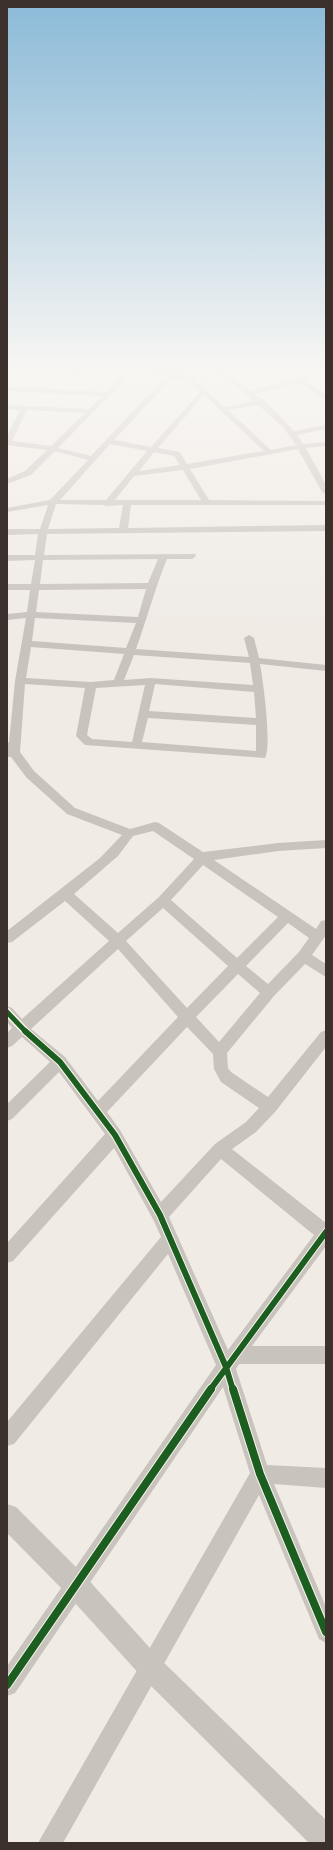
<svg xmlns="http://www.w3.org/2000/svg" width="333" height="1850" viewBox="0 0 333 1850" font-family="Overpass,sans-serif">
  <style>
    .lines { fill: none; stroke-linecap: round; stroke-linejoin: round }
    .minor { fill: #c9c3be; fill-rule: evenodd }
    .tertiary { fill: #c9c3be; fill-rule: evenodd }
    .cycleway-far2-casing { stroke: #fbf5ee; stroke-width: 8 }
    .cycleway-far1-casing { stroke: #fbf5ee; stroke-width: 8 }
    .cycleway-casing { stroke: #fbf5ee; stroke-width: 10 }
    .cycleway-far2 { stroke: #1b5e20; stroke-width: 5 }
    .cycleway-far1 { stroke: #1b5e20; stroke-width: 6 }
    .cycleway { stroke: #1b5e20; stroke-width: 8 }
  </style>
  <rect width="100%" height="100%" fill="#f0ebe5"/>
  <g class="lines">
    <!-- minor -->
    <path class="minor" d="M107,368H136L168,373L173,368H180L190,376L219,372L216,368H223L229,374L255,368V371L233,377L250,391L294,380L277,368H285L301,378L319,368H326L305,381L326,395V400L299,383L254,394L264,400L294,431L326,425V429L297,435L303,444L326,442V446L306,448L326,485V494L322,492L298,449L190,469L209,500L326,501V505H131L128,528L326,525V531L47,534L44,555L195,554L196,556L192,559H167C155,588 147,619 136,649L249,657L244,638L249,635L254,638L259,658L326,665V671L260,664C263,680 272,745 265,758L85,745L76,736L85,688L25,684L20,752L34,771L75,808L130,829L155,822L159,823L203,852L278,843L326,840V848L278,851L214,860L316,929L321,921L326,920V935L312,955L326,964V977L305,964L274,996L227,1053L228,1068L231,1072L268,1097L321,1032L326,1030V1047L275,1112L256,1132L232,1149L326,1223V1246L252,1346H326V1364H239L236,1369L267,1465L326,1468V1488L274,1484L326,1607V1643L319,1639L259,1495L63,1843H38L250,1473L223,1387L15,1693L7,1696V1666L216,1365L168,1254L14,1444L7,1446V1422L161,1237L154,1221L114,1148L13,1261L7,1263V1243L105,1134L59,1072L12,1119L7,1121V1104L50,1062L22,1037L12,1046L7,1048V1033L12,1028L7,1022V1006L12,1008L22,1019L109,941L65,901L12,942L7,943V931L100,858L122,835L67,814L26,777L11,757H7V743L9,742L15,681L26,618L7,620V614L27,612L30,590H7V584H31L35,560L7,561V555H35L38,534L7,535V529H40L48,505L7,512V508L50,500L88,460L55,451L31,475L7,484V479L25,471L47,450L7,445V436L20,410L7,409V405L89,409L102,396L7,391V387L106,392L125,372ZM132,373L165,377L91,456L58,448ZM223,375L254,401L224,407L194,379ZM172,378L187,380L200,392L151,447L114,440ZM204,395L264,451L187,464L180,452L158,448ZM258,405L282,426L296,445L271,450L228,410ZM27,410L85,413L51,446L12,441ZM110,444L147,451L106,500H60ZM154,452L174,456L180,465L139,471ZM183,470L201,500H115L134,476ZM56,504L103,505L107,506L123,505L119,528L48,529ZM158,559L148,583L40,584L43,560ZM146,589L138,617L36,612L39,590ZM35,618L136,623L126,648L32,641ZM31,647L124,654L114,680L91,682L26,678ZM134,655L250,663L253,685L151,678L124,680ZM155,684L254,692L256,718L149,711ZM145,685L132,742L92,739L87,735L96,688ZM148,718L256,725V751L142,742ZM153,831L194,859L159,897L118,933L74,894L118,856L133,836ZM203,865L278,917L237,958L171,900ZM163,908L228,966L187,1008L126,941ZM288,923L309,938L299,952L268,984L246,966ZM118,949L178,1017L98,1101L65,1057L31,1029ZM238,974L260,993L219,1042L196,1017ZM187,1027L213,1054L214,1069L221,1082L259,1108L246,1122L215,1144L161,1202L120,1130L107,1112ZM221,1159L314,1235L228,1350L169,1217Z
      M7,369L82,372L85,374L82,376L7,373Z"/>
    <!-- tertiary -->
    <path class="tertiary" d="M7,1504L16,1507L84,1575L159,1658L326,1820V1843H309L141,1676L66,1593L7,1533Z"/>
    <defs>
      <path id="cycleway-far2" d="M7,1012L26,1032"/>
      <path id="cycleway-far1" d="M25,1031L60,1062L115,1135L160,1215L226,1367L233,1390
        M210,1390L326,1232"/>
      <path id="cycleway" d="M233,1389L260,1474L326,1632
        M7,1685L211,1389"/>
    </defs>
    <!-- cycleway-far2 casing -->
    <use href="#cycleway-far2" class="cycleway-far2-casing"/>
    <!-- cycleway-far1 casing -->
    <use href="#cycleway-far1" class="cycleway-far1-casing"/>
    <!-- cycleway casing -->
    <use href="#cycleway" class="cycleway-casing"/>
    <!-- cycleway-far2 -->
    <use href="#cycleway-far2" class="cycleway-far2"/>
    <!-- cycleway-far1 -->
    <use href="#cycleway-far1" class="cycleway-far1"/>
    <!-- cycleway -->
    <use href="#cycleway" class="cycleway"/>
  </g>
  <!-- sky -->
  <linearGradient id="sky" x2="0" y2="1"><stop stop-color="#8bbad8"/><stop offset="0.59" stop-color="#f8f6f3"/><stop offset="1" stop-color="#f8f6f3" stop-opacity="0"/></linearGradient>
  <rect width="333" height="627" fill="url(#sky)"/>
  <!-- border -->
  <rect width="333" height="1850" fill="none" stroke="#3b302b" stroke-width="16"/>
</svg>
